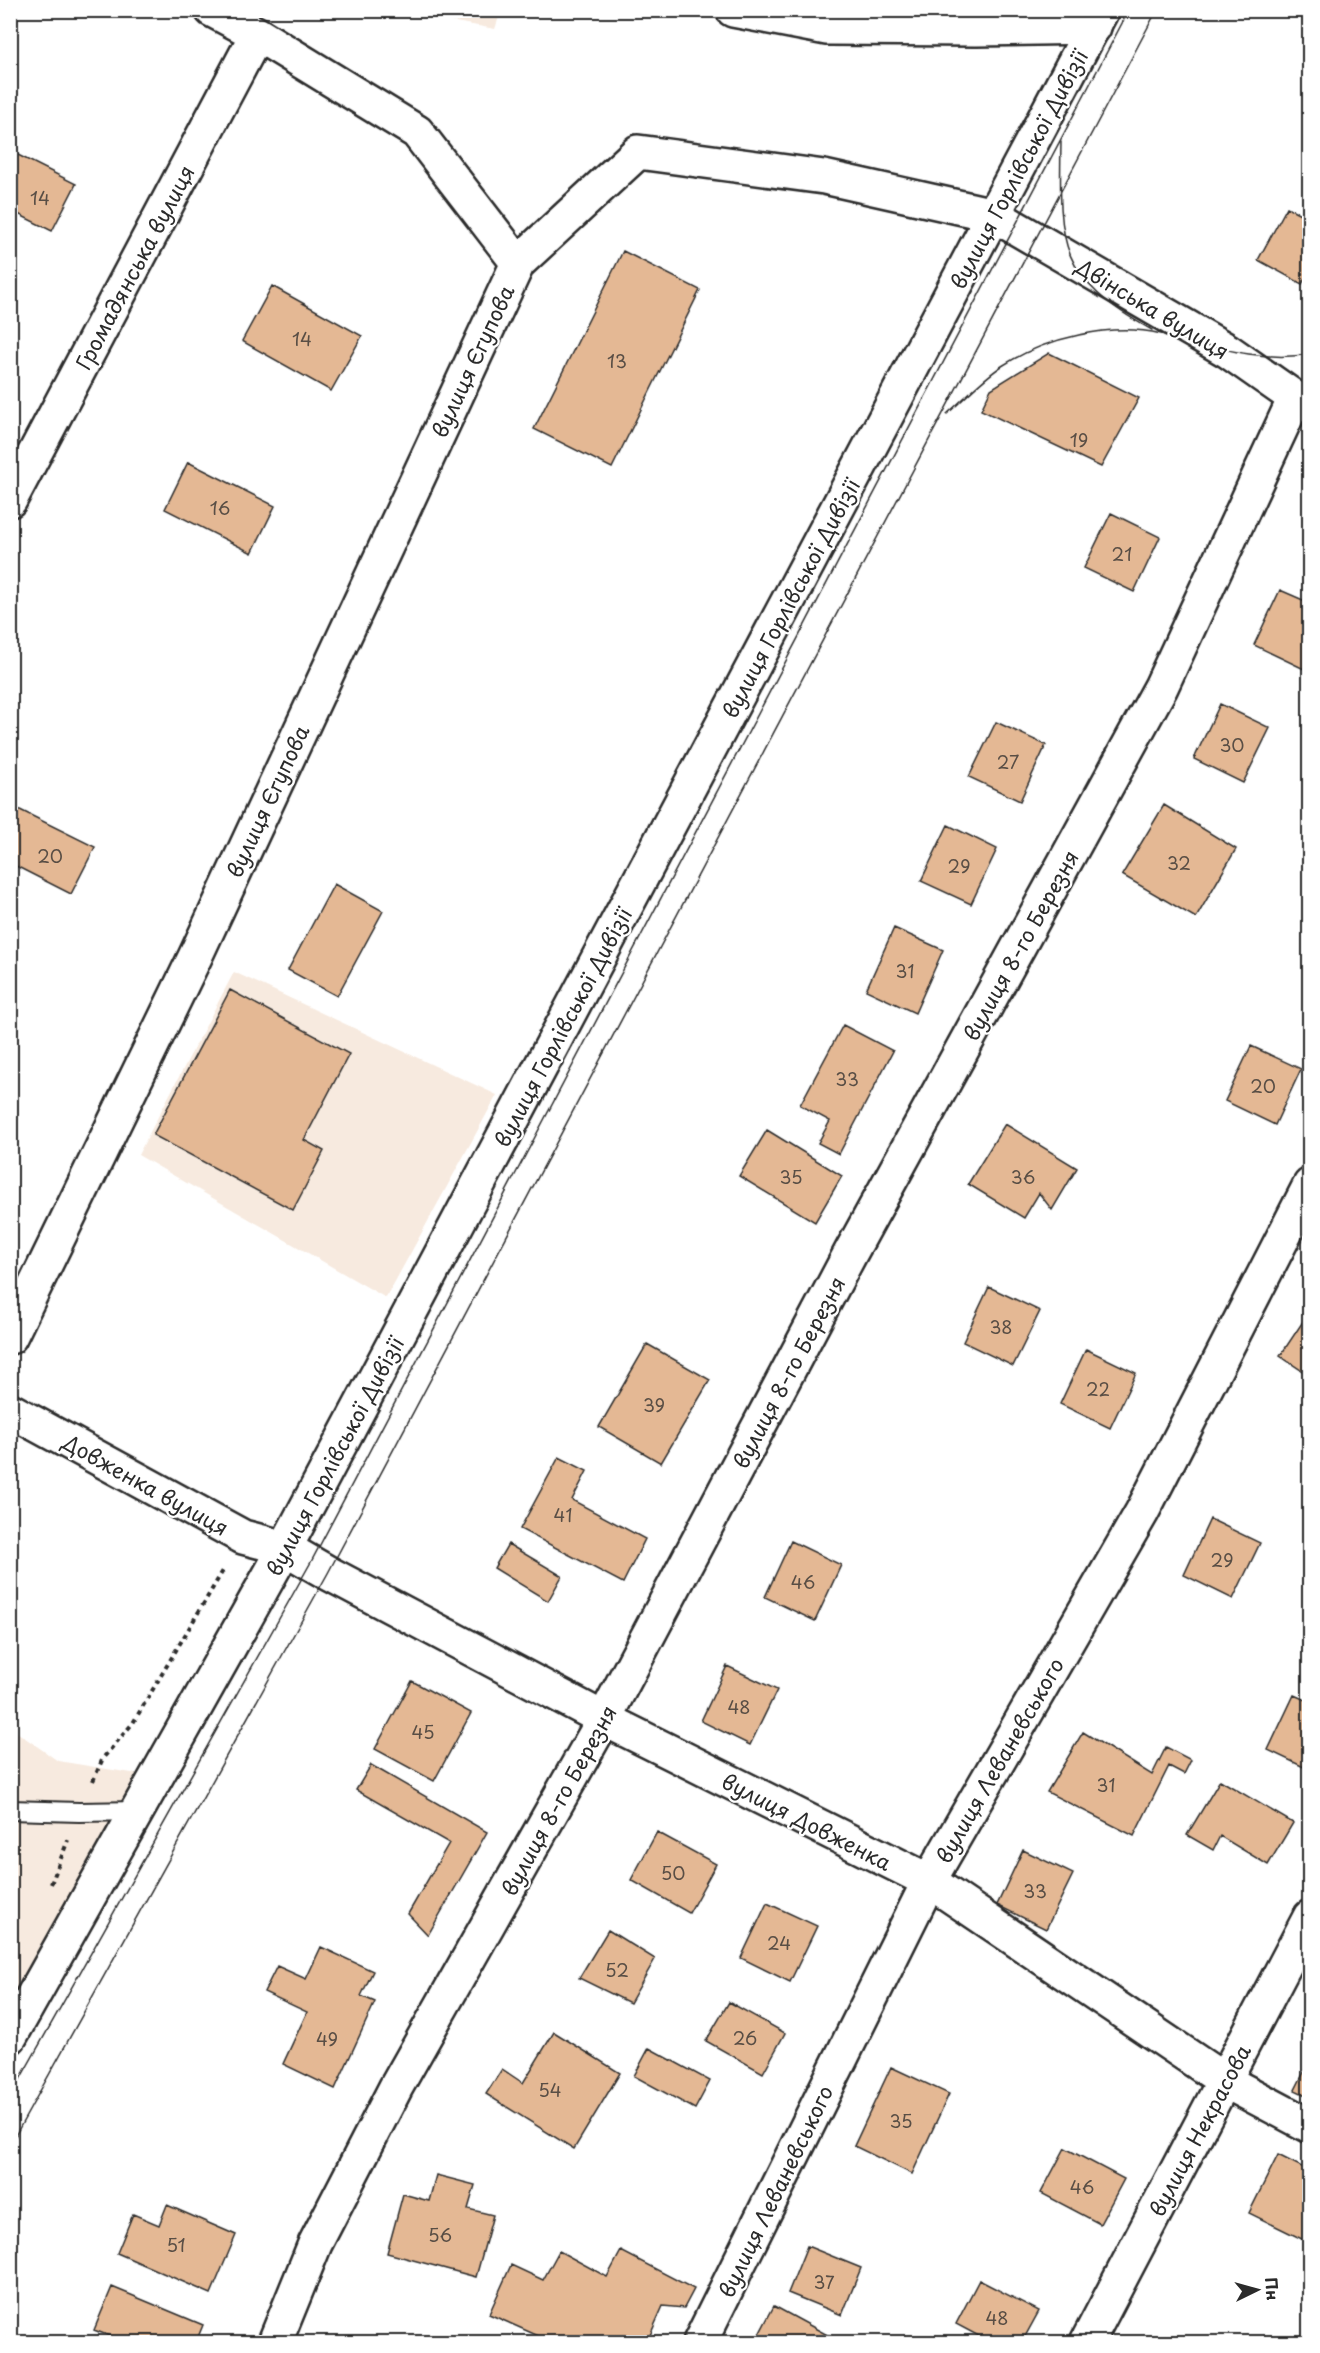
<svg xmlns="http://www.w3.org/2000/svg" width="1320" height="2353" viewBox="0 0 1320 2353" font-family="'Playpen Sans',sans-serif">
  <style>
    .built { fill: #f7eadf }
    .building { fill: #e4b894; stroke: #2b2b2b; stroke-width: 1.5 }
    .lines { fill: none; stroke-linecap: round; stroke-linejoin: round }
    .lane-casing { stroke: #2b2b2b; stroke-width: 22 }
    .street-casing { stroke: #2b2b2b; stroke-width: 38 }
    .secondary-casing { stroke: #2b2b2b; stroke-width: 38 }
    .path { stroke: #2b2b2b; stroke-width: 4; stroke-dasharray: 4.5 4.5; stroke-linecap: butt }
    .lane { stroke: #fff; stroke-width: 18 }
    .street { stroke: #fff; stroke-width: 33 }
    .secondary { stroke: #fff; stroke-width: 33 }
    .tram { stroke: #2b2b2b; stroke-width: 1.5 }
    .labels { text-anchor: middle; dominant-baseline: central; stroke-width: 4.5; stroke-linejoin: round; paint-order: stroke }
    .number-label { font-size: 18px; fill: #594e45 }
    .street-label { font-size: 21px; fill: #2b2b2b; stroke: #fff }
  </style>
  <rect width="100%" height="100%" fill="#fff"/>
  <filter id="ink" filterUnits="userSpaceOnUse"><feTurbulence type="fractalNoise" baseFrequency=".0167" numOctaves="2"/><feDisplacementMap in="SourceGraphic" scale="12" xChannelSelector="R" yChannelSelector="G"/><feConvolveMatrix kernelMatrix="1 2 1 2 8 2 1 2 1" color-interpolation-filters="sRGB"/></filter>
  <g filter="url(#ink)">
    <!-- built -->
    <path class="built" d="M393,11H501L495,29Z
      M234,972L497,1095L386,1298L138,1155Z
      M11,1728L58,1761L144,1775L11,2007Z"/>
    <!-- building -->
    <path class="building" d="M10,151L76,184L52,231L10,210Z
      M1287,207L1310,219V270L1302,284L1258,260Z
      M623,251L700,290L612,468L534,429Z
      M272,286L362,336L331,391L242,341Z
      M1049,353L1139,398L1101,467L981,410L991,389Z
      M188,462L275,506L252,553L165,509Z
      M1111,513L1160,537L1134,592L1084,568Z
      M1280,590L1310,603V657L1304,669L1254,645Z
      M1220,704L1270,728L1243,783L1194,759Z
      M996,722L1046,745L1020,801L969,777Z
      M10,805L95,847L71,894L10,863Z
      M1164,805L1236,849L1196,918L1122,875Z
      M948,825L997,849L971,904L921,881Z
      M334,884L383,911L337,996L288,970Z
      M894,928L943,950L915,1013L866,990Z
      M230,990L349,1054L304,1140L324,1151L293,1210L153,1135Z
      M843,1025L893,1051L839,1154L818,1143L830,1121L800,1105Z
      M1251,1046L1301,1069L1275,1125L1225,1101Z
      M1005,1124L1077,1168L1052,1210L1039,1193L1024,1218L968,1184Z
      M767,1130L842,1176L815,1222L739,1176Z
      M989,1287L1040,1311L1013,1366L963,1342Z
      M1310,1311V1376L1280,1356Z
      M647,1344L710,1380L661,1463L599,1427Z
      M1086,1349L1136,1373L1110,1428L1060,1404Z
      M559,1457L587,1471L572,1500L645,1539L623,1583L520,1529Z
      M1210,1519L1260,1543L1233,1599L1184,1575Z
      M791,1541L841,1565L815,1621L765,1597Z
      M508,1544L562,1576L548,1601L494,1568Z
      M727,1666L777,1690L750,1745L701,1721Z
      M412,1681L471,1713L434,1781L375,1749Z
      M1294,1695L1310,1702V1770L1268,1750Z
      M1083,1732L1152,1775L1166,1747L1191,1760L1184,1774L1169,1766L1134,1836L1047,1792Z
      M371,1765L487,1832L428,1935L408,1914L449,1843L356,1790Z
      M1220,1780L1293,1823L1268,1865L1220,1836L1213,1850L1187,1835Z
      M657,1832L716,1864L689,1913L631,1880Z
      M1023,1850L1073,1874L1046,1929L997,1905Z
      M767,1903L817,1926L790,1982L741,1958Z
      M608,1930L655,1959L630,2003L579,1978Z
      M321,1947L373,1971L361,1996L375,2002L335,2089L283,2064L307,2012L264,1992L277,1966L306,1979Z
      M729,2002L785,2033L763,2073L706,2041Z
      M554,2032L620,2073L574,2149L486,2094L502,2069L523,2083Z
      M649,2048L710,2081L695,2109L634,2076Z
      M1310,2060V2097L1295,2090Z
      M891,2067L949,2094L912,2174L854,2146Z
      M1065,2148L1124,2179L1100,2224L1041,2193Z
      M1278,2155L1310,2171V2234L1306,2241L1249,2213Z
      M436,2175L475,2185L468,2209L493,2215L476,2277L387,2253L403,2194L429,2201Z
      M167,2205L236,2235L211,2294L117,2253L133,2214L159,2225Z
      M807,2246L861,2268L842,2315L788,2293Z
      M559,2251L607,2277L621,2251L694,2289L684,2308L663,2306L647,2342H552L489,2314L511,2265L543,2280Z
      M979,2280L1039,2311L1022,2342H990L956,2324Z
      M112,2287L203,2325L196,2342H125L94,2330Z
      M774,2306L833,2338L830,2342H755Z"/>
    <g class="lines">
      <defs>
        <path id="lane" d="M10,1810L79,1812L139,1811"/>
        <path id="street" d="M212,10L257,34L417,132L518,263L638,152L824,177L994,215L1228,351L1295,398L1310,404
          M733,10L827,28L976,29L1094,27
          M10,500L257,34
          M10,1337L195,957L518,263
          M10,1410L243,1537L285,1548L328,1573L604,1719L929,1881L1225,2081L1310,2126
          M275,2342L315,2244L396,2087L604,1719L851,1252L1161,687L1295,398
          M700,2342L929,1881L1142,1512L1310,1185
          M1087,2342L1310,1917"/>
        <path id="secondary" d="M10,2037L285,1548L1102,10"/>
      </defs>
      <!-- lane casing -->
      <use href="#lane" class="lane-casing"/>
      <!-- street casing -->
      <use href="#street" class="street-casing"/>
      <!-- secondary casing -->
      <use href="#secondary" class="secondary-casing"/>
      <!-- path -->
      <path class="path" d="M93,1781L103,1758L133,1723L224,1569
        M51,1884L68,1840"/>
      <!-- lane -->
      <use href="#lane" class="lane"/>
      <!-- street -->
      <use href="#street" class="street"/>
      <!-- secondary -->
      <use href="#secondary" class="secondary"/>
      <!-- tram -->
      <path class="tram" d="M1061,142C1059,244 1057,278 1152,330
        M947,414C965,398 982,379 1002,366C1045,338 1111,322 1161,334C1209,345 1259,363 1310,354
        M10,2097L311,1562L1129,10
        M10,2145L328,1573L1157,10"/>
    </g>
  </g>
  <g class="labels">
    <!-- number labels -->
    <g class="number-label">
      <text x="40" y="197">14</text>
      <text x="302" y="338">14</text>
      <text x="617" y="360">13</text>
      <text x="1079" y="439">19</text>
      <text x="220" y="507">16</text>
      <text x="1122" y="553">21</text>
      <text x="1232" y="744">30</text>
      <text x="1008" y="761">27</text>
      <text x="50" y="855">20</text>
      <text x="1179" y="862">32</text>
      <text x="959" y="865">29</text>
      <text x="905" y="970">31</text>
      <text x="847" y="1078">33</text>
      <text x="1263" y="1085">20</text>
      <text x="791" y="1176">35</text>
      <text x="1023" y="1176">36</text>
      <text x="1001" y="1326">38</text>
      <text x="1098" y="1388">22</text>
      <text x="654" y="1404">39</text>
      <text x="563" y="1514">41</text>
      <text x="1222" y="1559">29</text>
      <text x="803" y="1581">46</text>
      <text x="739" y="1706">48</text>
      <text x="423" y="1731">45</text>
      <text x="1106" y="1784">31</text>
      <text x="673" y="1872">50</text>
      <text x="1035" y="1890">33</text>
      <text x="779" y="1942">24</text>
      <text x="617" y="1969">52</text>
      <text x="745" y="2037">26</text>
      <text x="327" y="2038">49</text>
      <text x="550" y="2089">54</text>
      <text x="901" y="2120">35</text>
      <text x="1082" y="2186">46</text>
      <text x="440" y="2234">56</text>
      <text x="176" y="2244">51</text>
      <text x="824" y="2281">37</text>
      <text x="997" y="2317">48</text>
    </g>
    <!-- street labels -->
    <g class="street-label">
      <text transform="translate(1018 169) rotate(-62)">вулиця Горлівської Дивізії</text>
      <text transform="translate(134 267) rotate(-62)">Громадянська вулиця</text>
      <text transform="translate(1153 308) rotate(31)">Двінська вулиця</text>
      <text transform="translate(472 361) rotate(-65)">вулиця Єгупова</text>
      <text transform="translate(790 598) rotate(-62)">вулиця Горлівської Дивізії</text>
      <text transform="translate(267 801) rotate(-65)">вулиця Єгупова</text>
      <text transform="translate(1020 945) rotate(-61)">вулиця 8-го Березня</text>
      <text transform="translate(562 1027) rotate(-62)">вулиця Горлівської Дивізії</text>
      <text transform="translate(788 1372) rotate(-62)">вулиця 8-го Березня</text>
      <text transform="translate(334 1456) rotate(-62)">вулиця Горлівської Дивізії</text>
      <text transform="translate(146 1484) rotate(29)">Довженка вулиця</text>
      <text transform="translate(999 1760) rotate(-60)">вулиця Леваневського</text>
      <text transform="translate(558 1800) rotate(-61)">вулиця 8-го Березня</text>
      <text transform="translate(807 1821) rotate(27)">вулиця Довженка</text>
      <text transform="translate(1199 2130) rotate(-62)">вулиця Некрасова</text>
      <text transform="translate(775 2191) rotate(-64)">вулиця Леваневського</text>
    </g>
  </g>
  <!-- margin -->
  <rect width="1320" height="2353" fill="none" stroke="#fff" stroke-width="36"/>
  <rect x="18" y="18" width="1284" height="2317" fill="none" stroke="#2b2b2b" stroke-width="2" filter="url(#ink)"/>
  <!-- north arrow -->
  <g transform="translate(1257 2290) rotate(85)" stroke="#ffffff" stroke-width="4.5" paint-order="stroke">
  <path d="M0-4.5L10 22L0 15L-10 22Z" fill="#2b2b2b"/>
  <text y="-9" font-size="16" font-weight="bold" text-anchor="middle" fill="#2b2b2b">Пн</text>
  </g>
</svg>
